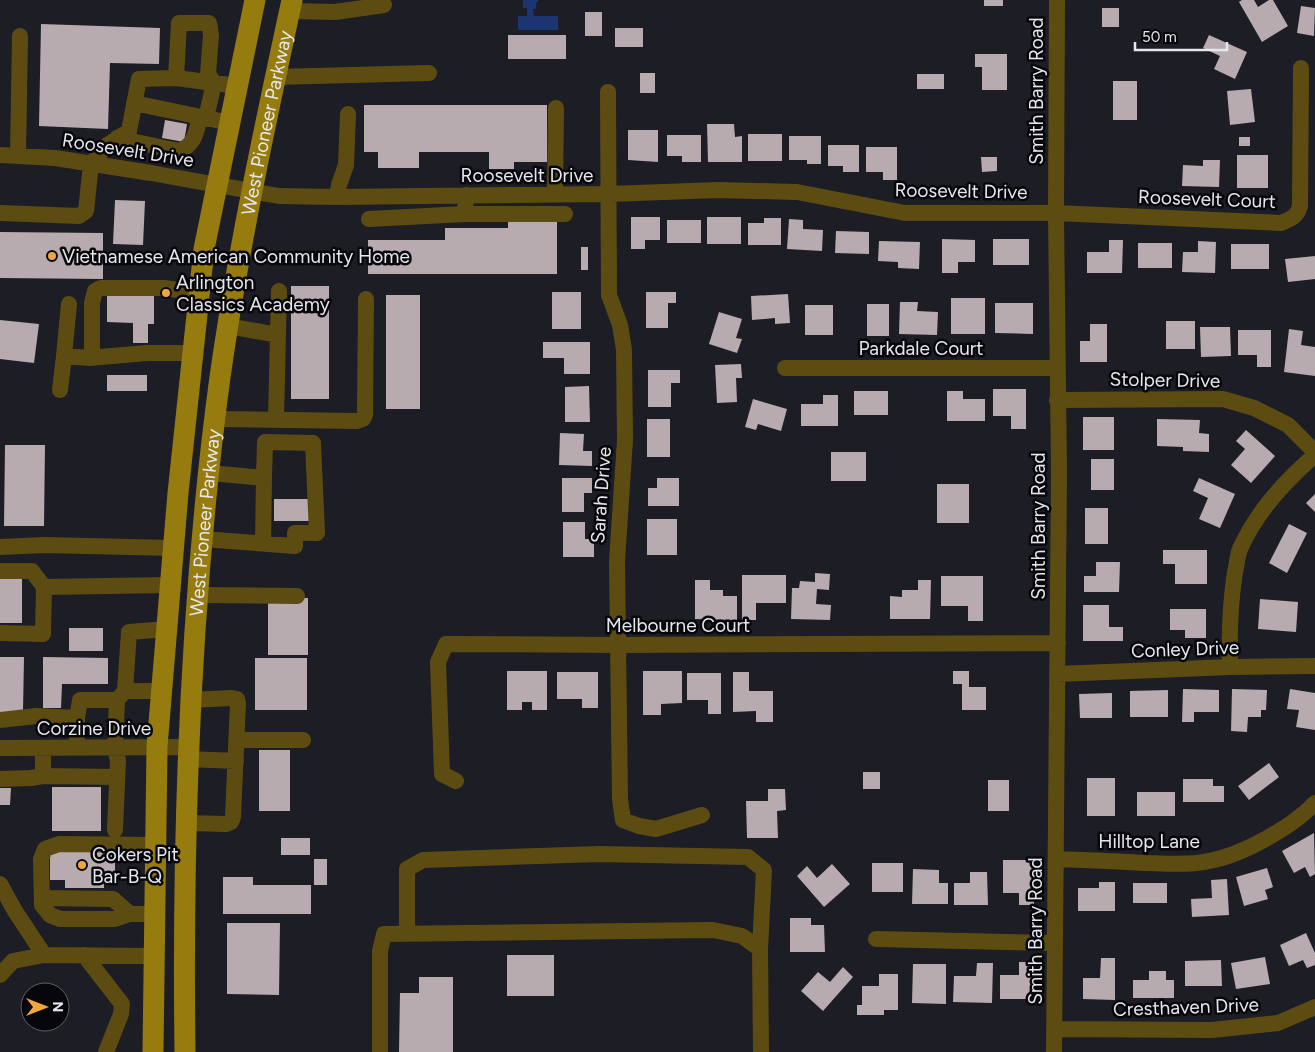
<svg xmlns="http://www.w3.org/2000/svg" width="1315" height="1052" viewBox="0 0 1315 1052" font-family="Figtree,sans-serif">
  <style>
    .water { fill: #1b3472 }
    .building { fill: #b8abaf }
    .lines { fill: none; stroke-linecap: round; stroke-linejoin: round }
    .minor { stroke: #5d4c11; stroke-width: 16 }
    .major { stroke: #967b0f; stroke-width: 21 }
    .poi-dot { fill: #f0a63f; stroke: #07070b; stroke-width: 2 }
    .labels { text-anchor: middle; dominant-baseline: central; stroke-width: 5; stroke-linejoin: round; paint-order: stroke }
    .street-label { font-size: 19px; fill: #e6e7ec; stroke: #07070b }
    .poi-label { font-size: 19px; fill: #e6e7ec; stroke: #07070b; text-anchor: start }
  </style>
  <rect width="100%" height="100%" fill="#1c1d25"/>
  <!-- water -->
  <path class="water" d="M523,0H539L536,3V9H533L534,16H558V30H518V16H527V8H523Z"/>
  <!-- building -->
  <path class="building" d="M984,0H1003V6H984Z
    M1242,0H1254L1258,7L1269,0H1273L1288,26L1262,42L1239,2Z
    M1301,6L1315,8L1314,36L1297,33Z
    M1102,8H1119V27H1102Z
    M585,12H602V36H585Z
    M41,24L160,28L159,64L110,63L108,129L39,126Z
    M615,28H643V47H615Z
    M508,35H566V59H508Z
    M1209,35L1247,52L1235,79L1214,69L1220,56L1203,48Z
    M975,54H1007V90H982V67H975Z
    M640,73H655V93H640Z
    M917,74H944V89H917Z
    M1113,81H1137V120H1113Z
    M1251,89L1255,122L1230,125L1227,91Z
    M364,105H547V162H514V169H489V152H419V168H378V152H364Z
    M165,120L187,124L184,142L162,138Z
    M707,124H734L735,137L742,136V162H708Z
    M628,130H658V162L628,160Z
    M748,134H782V161H748Z
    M667,135H701V162H682V156H667Z
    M789,136H821V164H807V160H789Z
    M1239,137H1250V146H1239Z
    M828,145H859V172H843V166H828Z
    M866,147H897V180H883V172H866Z
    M1237,155H1268V188H1237Z
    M981,157H997V171L982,172Z
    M1203,160H1220L1219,187L1182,186L1183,165L1203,166Z
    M115,200L145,201L143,245L113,244Z
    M631,217H660V240H645V249H631Z
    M707,217H741V244H707Z
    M764,218H781V245H748V223H764Z
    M508,219H557V274H368V240H445V228H508Z
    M789,219L803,220V229L823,230L822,251L787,249Z
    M667,220H701V243H667Z
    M836,231L869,232V254L835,253Z
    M0,232L103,233V279L0,278Z
    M942,239L975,240V262H958V273H942Z
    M993,239H1029V265H993Z
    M1109,240H1123L1122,273H1087V252H1109Z
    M879,241L920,242L919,269L898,268V262L878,261Z
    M1198,241L1216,242L1215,273L1182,272L1183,252H1198Z
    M1138,243H1172V268H1138Z
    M1231,244H1269V269H1231Z
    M581,247H588V270H581Z
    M1315,256V279L1288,282L1285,259Z
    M291,286H329V399H291Z
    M107,291H154V324H148V343H133V323L107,322Z
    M552,292H581V329H552Z
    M646,292H676V303H668V328H646Z
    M788,294L790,323L775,324V318L752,320L751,296Z
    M386,295H420V409H386Z
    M951,298H985V334H951Z
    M900,302H918L917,311L938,312L937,335L899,334Z
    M995,303H1033V334L995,333Z
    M867,304H889V336H867Z
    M805,305H833V335H805Z
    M719,312L742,319L736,338L742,339L737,353L709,344Z
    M0,320L39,324L34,363L0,359Z
    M1166,321H1195V349H1166Z
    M1090,324H1107V362H1080V341H1090Z
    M1200,327H1230L1231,356L1201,357Z
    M1289,329L1303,331L1301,345L1315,347V376L1284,372Z
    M1238,330H1271V367H1257V355H1238Z
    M543,342H590V374H564V358H543Z
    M741,364L742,378H736L737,402L717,403L715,365Z
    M648,370H680V383H671V407H648Z
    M107,375H147V391H107Z
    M589,386L590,422H565V387Z
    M993,389H1026V429H1011V416H993Z
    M854,391H888V415H854Z
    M947,391H963V399H985V421H947Z
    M823,395H838V426H801V404H823Z
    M753,399L787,409L781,431L758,424L756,430L745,427Z
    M1083,417H1114V450H1083Z
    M647,419H670V457H647Z
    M1157,419L1200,420L1199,433L1209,434V452L1183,451V447L1157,446Z
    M1246,430L1275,456L1251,483L1231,465L1245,449L1236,441Z
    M560,433L584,434L583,451H592V466L559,465Z
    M5,445H45L44,526H4Z
    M831,452H866V481H831Z
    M1091,459H1114V490H1091Z
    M562,478H592V493H584V512H562Z
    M657,478H679V506H648V488H657Z
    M1199,478L1235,494L1220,528L1199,519L1208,498L1193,491Z
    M937,484H969V523H937Z
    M1315,494V512L1306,503Z
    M274,499H312V521H274Z
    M1085,508H1108V544H1085Z
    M647,519H677V555H647Z
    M563,522H585V539H594V557H563Z
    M1289,524L1307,533L1287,573L1269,563Z
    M1163,550H1207V584H1175V564H1163Z
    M1096,562H1120L1119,592H1084V576H1096Z
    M815,573L830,574L829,590L817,589L816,604L831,605L830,620L791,619L792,588H799L800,581L815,582Z
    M742,575H786V603H756V620H742Z
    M941,576H983V621H968V606H941Z
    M0,577H22V623H0Z
    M695,580H710V590H723V596H737V620L695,619Z
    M918,580H931L930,619H890V596L902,597V590H918Z
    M268,598H308V655H268Z
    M1260,599L1298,602L1296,632L1258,629Z
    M1083,605H1109V627H1123V641H1083Z
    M1170,609H1206V638H1185V630H1170Z
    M69,628H103V651H69Z
    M0,657H24L23,712H0Z
    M43,657L108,658V684H62L61,708H43Z
    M255,658H307V710H255Z
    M507,671H547V710H532V702H522V710H507Z
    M643,671H682V703L661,704V715H643Z
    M953,671H969V687H986V710H962V684H953Z
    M557,672H598V708H582V699H557Z
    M733,672H749V691H773V722H756V711L733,712Z
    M687,673H721V714H708V700H687Z
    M1183,689L1219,690V712H1194V722H1182Z
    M1232,689L1267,690L1266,710H1261V717H1248L1247,732L1231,731Z
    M1290,689L1315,693V730L1296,727L1299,710L1287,709Z
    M1168,690V717H1130V691Z
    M1112,693V718H1080L1079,694Z
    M259,750H290V811H259Z
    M1269,763L1279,777L1249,800L1238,786Z
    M863,772H880V789H863Z
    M1087,778H1115V816H1087Z
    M1183,779H1213V786H1224V802H1183Z
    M988,780H1009V811H988Z
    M52,787H101V831H52Z
    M0,788H11L10,805H0Z
    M768,789H785L786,810L777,811L778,838H747L746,801H768Z
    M1137,792H1175V816H1137Z
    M1314,833L1315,874L1310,877L1305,867L1294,873L1282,851Z
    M281,838H310V855H281Z
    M50,850L115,851V881H104V888H65V880H50Z
    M314,859H327V885H314Z
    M1003,860H1034V905H1019V893H1003Z
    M872,863H903V892H872Z
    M832,864L850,884L824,907L797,876L807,866L817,878Z
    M1267,868L1273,887L1265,890L1268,899L1244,906L1236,877Z
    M913,869L939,870V883H948V904H912Z
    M970,872H987L988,905H954V883H970Z
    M223,877H253V885H311V914H223Z
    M1227,879L1229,915L1192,917L1191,899L1212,898L1211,880Z
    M1099,882H1115V911H1078V888H1099Z
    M1133,883H1167V903H1133Z
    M790,918H811V925H824L825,952H790Z
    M227,923H280L279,995L227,994Z
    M1306,933L1315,953V965L1307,968L1303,960L1289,966L1280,945Z
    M507,955H554V996H507Z
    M1265,957L1270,984L1236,989L1231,963Z
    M1101,958H1115V1000L1083,999V978H1100Z
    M1221,960L1222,986H1185V961Z
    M1019,962H1034V999H1000V975H1019Z
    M977,963H993L992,1003L953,1002L954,976H976Z
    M913,964H946V1004L912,1003Z
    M843,967L853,977L823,1011L801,991L818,972L830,982Z
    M1149,971H1166V980H1174V998H1133V980H1149Z
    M879,974H898V1010H884V1015H857V1005H862V986H879Z
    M419,977H453V1052H399L400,993H419Z"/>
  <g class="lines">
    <!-- minor -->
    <path class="minor" d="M290,11L335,12L384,5
      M275,77L429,73
      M176,78L179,23H209L211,35L208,74L214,83L206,118
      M608,92L609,295L620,325L624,350L625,440L617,561L620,799L623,820L639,826L656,829L702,815
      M134,103L230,123
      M117,138L179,151C195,145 196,132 200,117
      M0,155L55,158L151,173L279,196L337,197L609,194L718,190L797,192L905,213H1056L1281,223C1291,219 1297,217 1300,206L1301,68
      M18,156L20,36
      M555,194L556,108
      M466,195L465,214H565
      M337,197L339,185L346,165L348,114
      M0,213L79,216L86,211L91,164L106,146L129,131L139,79L176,78L237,86
      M369,219L465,214
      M69,304L64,356L89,358L147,353H193
      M228,326L278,335
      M92,358V303L95,291L101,288H164L199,293
      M785,368H1057
      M60,390L64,356
      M1057,400L1223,399L1254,408L1288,425L1315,452
      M216,419L357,421L363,419L365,415L366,299
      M276,420L279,291
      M202,539L295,546V533H317L313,443L265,442L264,478L210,473
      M263,543L264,478
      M0,547L45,545L173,548
      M0,571H32L44,587L43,634L0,633
      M44,587L170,585
      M198,595L297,596
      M1230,667C1229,634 1230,604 1235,572C1237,565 1237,556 1240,549C1256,513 1286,480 1315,455
      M1057,674L1230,667L1315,666
      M125,691H162
      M0,720L36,716L77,718
      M237,740H303
      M0,748L189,747
      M43,748V776L117,777
      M77,748V718L80,700H117
      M188,759L236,761
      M0,779L31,778L43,776
      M456,781L442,774L438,662L446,644L618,645L1058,643
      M187,823L226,824L231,822L233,817L238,703L237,699L232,698L190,700
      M115,830L118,761L115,747L117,700L125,691L129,632L167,629
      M1056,859C1085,860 1114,861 1144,863C1165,863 1188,866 1209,861C1242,855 1291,828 1315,803
      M0,884L15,911L44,955
      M42,898L113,899L130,914
      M155,914H130L115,919H60L50,915L42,905L41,859L45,849L59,844L156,845
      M407,933V869L423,860L599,854L748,857L764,870L760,949
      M876,939L1055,943
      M84,955L122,1004L121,1014L106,1052
      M0,975L13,961L44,955L154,956
      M1055,1029L1212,1030L1278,1023L1315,1007
      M380,1052V951L384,934L713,930L742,936L760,949L761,1052
      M1054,1052L1059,472L1056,213L1057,0"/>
    <!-- major -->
    <g class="major">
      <path d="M153,1052L157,747L178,493L204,249L255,0"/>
      <path id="s1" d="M185,1052C182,827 190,600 220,377C238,250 265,125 292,0"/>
    </g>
  </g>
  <!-- markers -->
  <g class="poi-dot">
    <circle cx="52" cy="256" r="5"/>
    <circle cx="166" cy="293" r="5"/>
    <circle cx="82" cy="865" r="5"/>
  </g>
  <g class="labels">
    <!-- street labels -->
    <g class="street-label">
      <text transform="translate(1036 91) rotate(-90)">Smith Barry Road</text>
      <text stroke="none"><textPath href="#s1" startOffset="935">West Pioneer Parkway</textPath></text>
      <text transform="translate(128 150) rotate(9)">Roosevelt Drive</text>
      <text x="527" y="175">Roosevelt Drive</text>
      <text transform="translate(961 191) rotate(1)">Roosevelt Drive</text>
      <text transform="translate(1207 199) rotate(2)">Roosevelt Court</text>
      <text x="921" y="348">Parkdale Court</text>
      <text transform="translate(1165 380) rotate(1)">Stolper Drive</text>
      <text transform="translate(601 495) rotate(-86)">Sarah Drive</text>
      <text stroke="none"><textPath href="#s1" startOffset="530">West Pioneer Parkway</textPath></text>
      <text transform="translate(1038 526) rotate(-90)">Smith Barry Road</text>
      <text x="678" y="625">Melbourne Court</text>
      <text transform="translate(1185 649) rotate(-2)">Conley Drive</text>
      <text x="94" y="728">Corzine Drive</text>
      <text x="1149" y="841">Hilltop Lane</text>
      <text transform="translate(1035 931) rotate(-90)">Smith Barry Road</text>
      <text transform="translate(1186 1007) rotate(-2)">Cresthaven Drive</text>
    </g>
    <!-- poi labels -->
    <g class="poi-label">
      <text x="62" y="256">Vietnamese American Community Home</text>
      <text x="176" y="282">Arlington<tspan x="176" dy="22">Classics Academy</tspan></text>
      <text x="92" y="854">Cokers Pit<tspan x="92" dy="22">Bar-B-Q</tspan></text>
    </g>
  </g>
  <!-- north arrow -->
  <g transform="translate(45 1007) rotate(90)"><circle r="24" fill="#07070b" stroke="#606165"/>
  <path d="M0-4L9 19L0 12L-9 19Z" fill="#f0a63f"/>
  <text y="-8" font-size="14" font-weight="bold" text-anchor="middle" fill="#e6e7ec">N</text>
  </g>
  <!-- scale -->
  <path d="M1135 42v8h92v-8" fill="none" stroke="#e6e7ec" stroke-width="2.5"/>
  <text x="1142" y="42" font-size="15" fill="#e6e7ec" stroke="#07070b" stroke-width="4" paint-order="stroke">50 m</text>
</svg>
